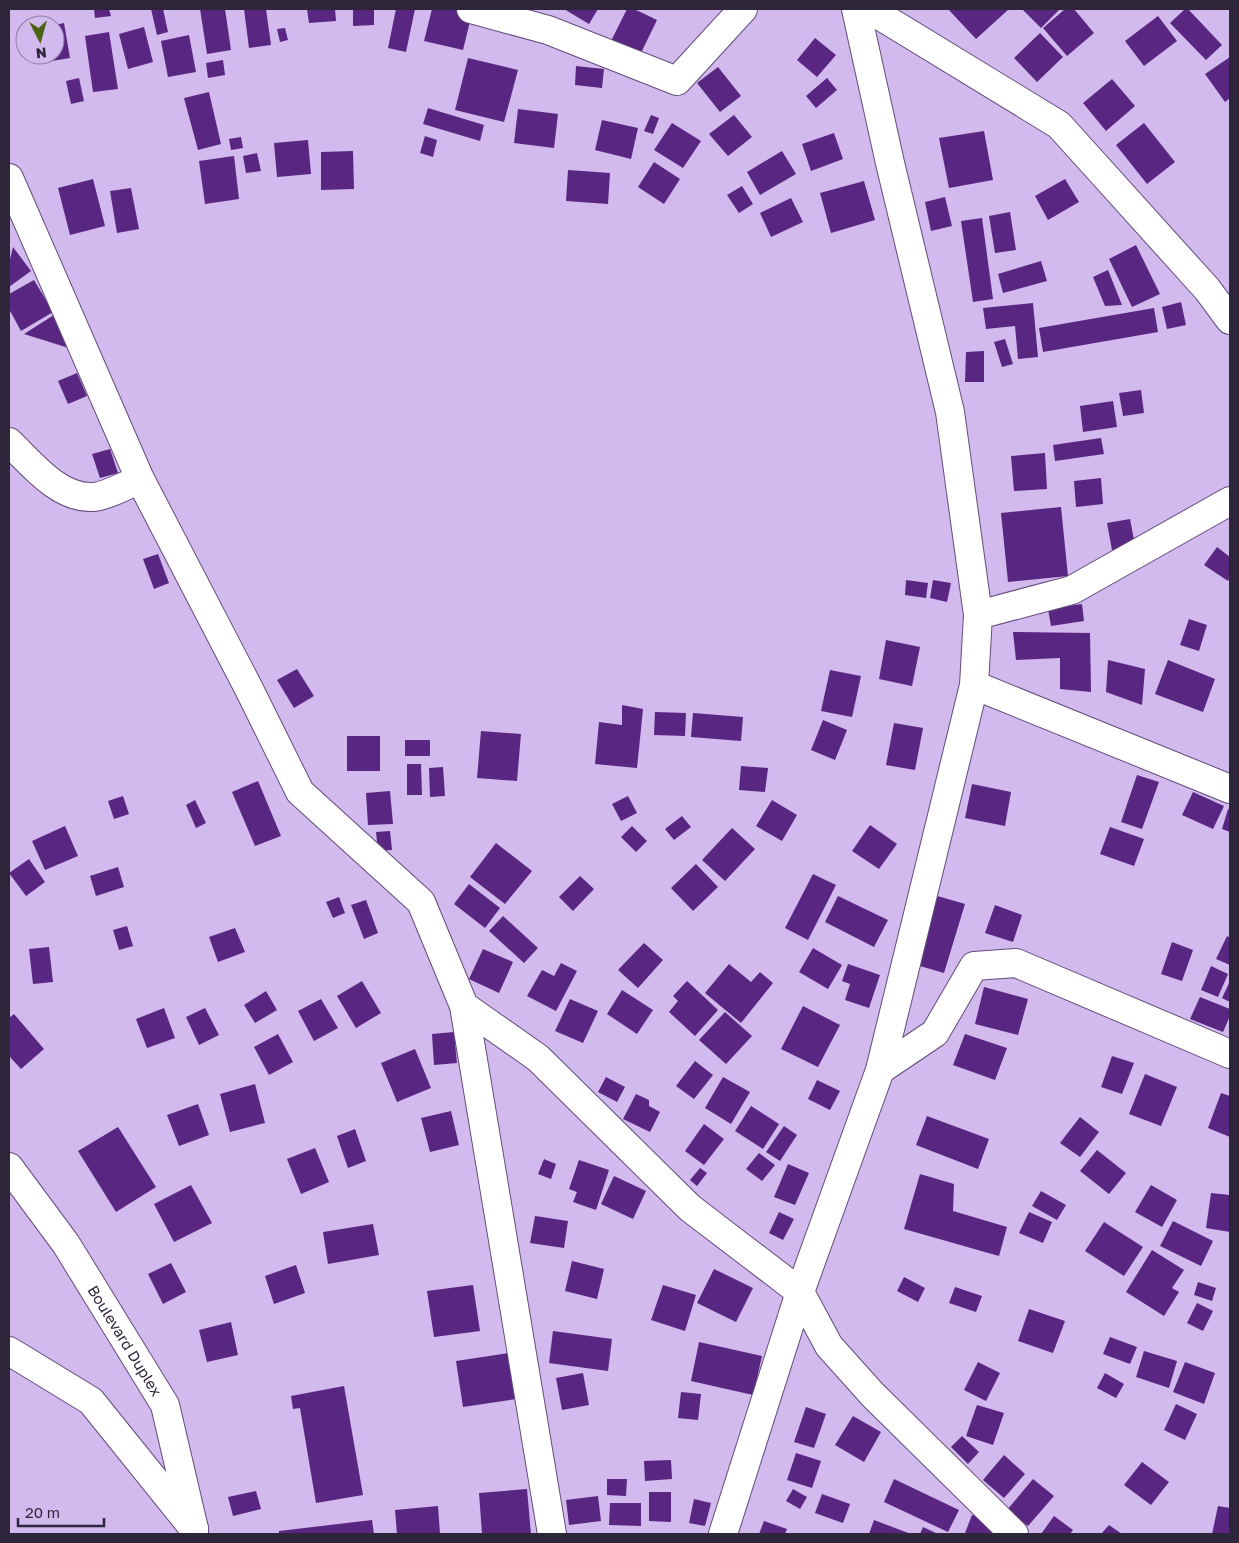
<svg xmlns="http://www.w3.org/2000/svg" width="1239" height="1543" viewBox="0 0 1239 1543" font-family="'Golos Text',sans-serif">
  <style>
    .building { fill: #592681 }
    .lines { fill: none; stroke-linecap: round; stroke-linejoin: round }
    .minor-casing { stroke: #634c7a; stroke-width: 30 }
    .tertiary-casing { stroke: #634c7a; stroke-width: 30 }
    .minor { stroke: #fff; stroke-width: 28 }
    .tertiary { stroke: #fff; stroke-width: 28 }
    .labels { text-anchor: middle; dominant-baseline: central; stroke-width: 5; stroke-linejoin: round; paint-order: stroke }
    .street-label { font-size: 15px; fill: #2f253a; stroke: #d2b9ee }
  </style>
  <rect width="100%" height="100%" fill="#d2b9ee"/>
  <!-- building -->
  <path class="building" d="M94,9H109L111,16L95,18Z
    M151,9H163L168,32L157,35Z
    M200,9H225L231,50L207,54Z
    M244,9H266L271,45L249,48Z
    M307,9H335L336,21L309,23Z
    M353,9H374V25L353,26Z
    M396,9H415L406,52L388,48Z
    M432,9H455L472,13L463,50L424,41Z
    M564,9H598L589,24Z
    M627,9H634L657,20L640,55L611,41Z
    M948,9H1009L976,39Z
    M1022,9H1060L1041,28Z
    M1065,9H1074L1094,33L1067,56L1043,28Z
    M1185,9H1188L1222,45L1206,60L1170,23Z
    M1158,16L1177,41L1144,66L1125,41Z
    M64,23L70,58L40,63L38,55H55V25Z
    M144,27L153,62L128,69L119,34Z
    M285,28L288,40L280,42L277,29Z
    M109,32L118,89L93,92L85,36Z
    M1040,33L1063,57L1037,82L1014,58Z
    M189,35L196,72L168,77L161,41Z
    M815,38L836,55L817,77L797,60Z
    M1230,57V98L1225,102L1205,74Z
    M468,58L518,70L504,122L455,110Z
    M223,60L225,75L208,78L206,63Z
    M576,66L604,69L602,88L575,85Z
    M718,67L741,96L720,112L697,83Z
    M79,78L84,101L71,104L66,81Z
    M827,78L837,90L816,108L806,96Z
    M1112,79L1135,106L1106,131L1083,103Z
    M209,92L221,144L198,150L184,98Z
    M428,108L484,125L480,141L423,124Z
    M518,109L558,114L554,148L514,143Z
    M651,115L659,118L653,134L644,131Z
    M734,115L752,137L728,156L709,134Z
    M602,120L638,128L631,159L595,150Z
    M672,123L701,141L683,168L654,150Z
    M1144,123L1175,162L1147,184L1116,145Z
    M984,131L993,180L949,188L939,138Z
    M834,133L843,159L811,171L802,144Z
    M425,136L437,140L433,157L420,153Z
    M241,137L243,148L231,150L229,139Z
    M308,140L311,174L277,177L274,143Z
    M353,151L354,189L321,190V152Z
    M782,151L796,174L760,195L747,172Z
    M257,153L261,171L246,173L243,156Z
    M234,156L239,199L205,204L199,161Z
    M654,162L680,179L664,204L638,187Z
    M568,170L610,173L608,204L566,201Z
    M93,179L105,226L70,235L58,188Z
    M1065,179L1079,202L1048,220L1035,196Z
    M864,181L875,220L831,233L820,193Z
    M742,186L753,204L739,213L727,195Z
    M131,188L139,229L117,233L110,191Z
    M945,197L952,226L931,231L925,202Z
    M791,198L803,222L771,237L760,213Z
    M1010,212L1016,250L995,253L989,216Z
    M982,218L993,299L973,302L961,221Z
    M1136,245L1160,294L1132,307L1109,259Z
    M13,247L31,271L9,287V263Z
    M1041,261L1047,281L1003,293L998,274Z
    M1108,270L1122,305L1105,306L1093,277Z
    M34,280L53,312L21,331L9,309V294Z
    M1181,302L1186,325L1167,329L1162,307Z
    M1033,303L1038,357L1018,359L1015,326L986,329L983,308Z
    M1154,308L1158,332L1043,352L1039,328Z
    M54,315L72,349L24,334Z
    M1005,339L1013,364L1002,367L994,342Z
    M984,351V382H965L966,352Z
    M77,373L87,396L68,404L58,381Z
    M1141,390L1144,413L1123,416L1119,393Z
    M1113,401L1117,427L1083,432L1080,406Z
    M1101,438L1104,454L1055,461L1053,445Z
    M110,449L118,473L100,478L92,454Z
    M1045,453L1047,489L1014,491L1011,456Z
    M1101,478L1103,504L1076,507L1074,481Z
    M1061,507L1068,576L1008,582L1001,513Z
    M1130,519L1135,545L1112,550L1107,523Z
    M1217,547L1230,557V577L1228,581L1204,565Z
    M158,554L169,583L154,589L143,559Z
    M906,580L928,583L926,598L905,595Z
    M933,580L951,583L947,602L930,598Z
    M1082,604L1084,621L1051,626L1048,609Z
    M1189,619L1207,625L1199,651L1180,645Z
    M1013,632L1090,633L1091,692L1060,689V658L1016,660Z
    M886,640L920,647L912,686L879,679Z
    M1108,660L1145,669L1142,705L1106,692Z
    M1168,660L1215,679L1203,712L1155,694Z
    M297,669L314,696L294,708L277,680Z
    M830,670L861,676L852,717L821,711Z
    M622,705L643,709L637,768L595,764L599,722L622,725Z
    M655,712L686,713L685,736L654,735Z
    M693,713L743,717L741,741L691,737Z
    M823,720L847,730L835,760L811,750Z
    M894,723L923,728L915,770L886,765Z
    M481,731L521,734L517,781L477,778Z
    M347,736H380V771H347Z
    M405,740H430V756H405Z
    M407,764H421L422,795H407Z
    M741,766L768,768L765,792L739,790Z
    M443,767L445,796L430,797L429,768Z
    M1137,775L1159,782L1142,829L1121,822Z
    M258,781L281,836L255,846L232,792Z
    M972,784L1011,792L1005,826L965,818Z
    M390,791L393,824L368,825L366,793Z
    M1193,792L1224,806L1213,829L1182,815Z
    M123,796L129,814L114,819L108,801Z
    M628,796L637,813L621,821L612,804Z
    M195,800L206,823L196,828L186,805Z
    M772,800L797,815L782,841L756,826Z
    M1228,809L1230,810V832L1222,829Z
    M682,816L691,827L674,840L665,829Z
    M870,825L897,844L879,869L852,851Z
    M65,826L78,856L45,870L32,841Z
    M632,826L647,841L636,852L621,837Z
    M1110,827L1144,839L1134,866L1100,854Z
    M732,828L755,849L725,881L702,860Z
    M390,831L392,850L378,851L376,832Z
    M496,843L532,871L505,904L470,877Z
    M29,859L45,882L26,896L9,873Z
    M696,864L718,887L693,911L671,888Z
    M118,867L124,887L96,896L90,876Z
    M813,874L836,885L808,940L785,928Z
    M580,876L594,889L573,911L559,897Z
    M469,884L500,908L485,928L454,904Z
    M934,895L965,904L944,973L913,964Z
    M838,896L888,920L874,947L825,922Z
    M339,897L345,913L333,918L326,902Z
    M366,900L378,933L364,939L351,905Z
    M995,905L1022,915L1013,942L985,933Z
    M503,916L538,948L524,963L489,931Z
    M127,926L133,946L119,950L113,930Z
    M235,928L245,952L218,962L209,937Z
    M1227,936L1230,938V965L1216,959Z
    M1172,942L1193,950L1182,981L1161,974Z
    M644,943L663,960L638,988L618,970Z
    M49,947L53,982L33,984L29,949Z
    M813,948L842,965L828,989L799,972Z
    M483,949L513,962L499,993L469,979Z
    M561,963L577,971L556,1011L527,996L542,970L554,976Z
    M729,964L751,982L760,972L773,983L741,1023L705,993Z
    M848,964L880,975L869,1008L845,1000L850,984L842,981Z
    M1211,966L1228,974L1218,997L1201,990Z
    M362,981L381,1013L356,1028L337,996Z
    M687,981L718,1010L695,1036L669,1012L678,1001L673,996Z
    M1230,981V1002L1222,998Z
    M984,987L1028,999L1018,1035L975,1024Z
    M622,990L653,1010L637,1034L607,1014Z
    M266,991L277,1010L255,1023L244,1005Z
    M1200,997L1230,1009V1016L1223,1032L1190,1019Z
    M321,999L338,1028L314,1041L298,1011Z
    M570,999L598,1011L583,1043L555,1031Z
    M803,1006L840,1025L818,1067L781,1049Z
    M164,1008L175,1038L147,1048L136,1019Z
    M205,1008L219,1035L199,1045L186,1017Z
    M725,1012L752,1036L726,1064L699,1040Z
    M14,1014L44,1049L21,1069L9,1056V1018Z
    M454,1032L457,1063L434,1065L432,1034Z
    M278,1034L293,1062L269,1075L254,1047Z
    M965,1034L1007,1048L995,1080L953,1065Z
    M415,1049L431,1088L397,1102L381,1063Z
    M1112,1056L1134,1063L1122,1094L1101,1087Z
    M695,1061L713,1075L694,1099L676,1086Z
    M1145,1074L1177,1087L1161,1126L1129,1114Z
    M606,1077L625,1087L617,1102L598,1092Z
    M723,1077L750,1092L731,1124L705,1108Z
    M817,1080L840,1091L830,1110L808,1099Z
    M255,1084L265,1123L230,1132L220,1094Z
    M1221,1093L1230,1096V1137L1208,1128Z
    M636,1094L649,1100V1106L660,1112L650,1132L623,1119Z
    M198,1104L209,1135L179,1146L167,1115Z
    M751,1106L779,1124L763,1149L735,1131Z
    M451,1111L459,1145L430,1152L421,1118Z
    M927,1116L989,1139L978,1169L916,1145Z
    M1080,1117L1099,1132L1080,1157L1060,1143Z
    M704,1124L724,1139L704,1165L685,1151Z
    M784,1126L797,1135L780,1161L766,1152Z
    M118,1127L156,1187L116,1212L78,1151Z
    M355,1129L366,1161L348,1168L337,1136Z
    M315,1148L329,1182L301,1194L287,1159Z
    M1097,1150L1126,1173L1109,1194L1080,1171Z
    M759,1153L775,1165L762,1181L746,1169Z
    M544,1159L556,1164L551,1179L538,1174Z
    M579,1160L609,1170L596,1210L573,1202L577,1192L569,1189Z
    M788,1164L809,1173L795,1205L774,1197Z
    M700,1168L707,1173L697,1186L690,1180Z
    M920,1174L954,1184L953,1211L1007,1227L999,1256L904,1229Z
    M614,1176L646,1191L633,1219L601,1204Z
    M191,1185L212,1223L174,1242L154,1204Z
    M1151,1185L1177,1200L1162,1227L1135,1212Z
    M1041,1191L1066,1205L1057,1220L1032,1206Z
    M1211,1193L1230,1195V1232L1206,1228Z
    M779,1212L794,1219L783,1240L769,1233Z
    M1029,1212L1052,1222L1043,1243L1019,1233Z
    M535,1216L568,1221L564,1248L530,1243Z
    M1173,1221L1213,1241L1201,1266L1160,1246Z
    M1104,1222L1143,1247L1124,1276L1085,1251Z
    M373,1224L379,1255L328,1264L323,1232Z
    M1152,1250L1184,1270L1172,1288L1179,1292L1164,1316L1126,1292Z
    M572,1261L604,1269L597,1299L565,1291Z
    M171,1263L186,1292L163,1304L148,1274Z
    M296,1265L305,1293L274,1304L265,1276Z
    M714,1269L753,1288L736,1322L697,1303Z
    M904,1277L925,1288L918,1302L897,1291Z
    M1198,1282L1216,1288L1212,1301L1194,1295Z
    M473,1285L480,1331L434,1337L427,1291Z
    M663,1285L696,1295L685,1331L651,1320Z
    M955,1287L982,1296L976,1312L949,1303Z
    M1197,1303L1213,1311L1203,1331L1187,1323Z
    M1029,1309L1065,1321L1053,1353L1018,1341Z
    M231,1322L238,1355L207,1362L199,1330Z
    M553,1331L612,1339L608,1371L549,1363Z
    M1110,1337L1137,1347L1130,1364L1103,1354Z
    M699,1342L762,1356L753,1395L691,1381Z
    M1144,1351L1177,1361L1169,1388L1136,1377Z
    M509,1353L516,1399L463,1407L456,1361Z
    M978,1362L1000,1373L986,1401L964,1390Z
    M1185,1362L1215,1373L1204,1404L1173,1392Z
    M583,1373L589,1405L562,1410L556,1378Z
    M1105,1373L1124,1384L1116,1398L1097,1388Z
    M344,1386L363,1495L316,1503L300,1408L293,1409L291,1396Z
    M681,1392L701,1394L698,1420L678,1418Z
    M1176,1404L1197,1414L1185,1440L1164,1430Z
    M977,1405L1004,1413L993,1445L966,1436Z
    M806,1407L826,1414L814,1448L794,1442Z
    M853,1416L881,1432L864,1462L835,1445Z
    M962,1436L979,1452L968,1464L951,1447Z
    M796,1453L821,1461L812,1488L787,1480Z
    M1004,1455L1025,1474L1004,1498L983,1480Z
    M671,1460L672,1479L645,1481L644,1461Z
    M1142,1462L1169,1482L1151,1505L1124,1485Z
    M607,1479H627L626,1496L607,1495Z
    M894,1479L959,1510L948,1532L884,1502Z
    M1033,1479L1054,1496L1028,1526L1007,1510Z
    M527,1489L531,1534H482L479,1493Z
    M793,1489L807,1497L800,1509L786,1501Z
    M256,1491L261,1509L233,1516L228,1497Z
    M649,1492H671V1522L649,1521Z
    M822,1494L850,1504L843,1523L815,1513Z
    M598,1496L601,1521L569,1525L566,1500Z
    M694,1499L711,1503L705,1526L689,1523Z
    M610,1503H641V1526L609,1525Z
    M438,1506L440,1534H397L395,1510Z
    M1218,1506L1230,1508V1534H1212Z
    M972,1515L996,1524L992,1534L965,1533Z
    M1054,1516L1073,1530L1070,1534H1041Z
    M372,1520L374,1534H279V1531Z
    M874,1520L911,1534H869Z
    M764,1521L787,1529L785,1534H759Z
    M1109,1525L1122,1534H1101Z
    M923,1527L938,1534H920Z"/>
  <g class="lines">
    <defs>
      <path id="minor" d="M471,9L548,30L677,81L743,9
        M869,9L1059,125L1207,289L1230,320
        M9,178L140,479L249,689L300,792L421,902L464,1006L552,1534
        M9,442C32,464 59,499 93,497C104,497 129,484 140,479
        M978,615L1072,590L1230,501
        M974,685L1230,789
        M464,1006L538,1058L690,1208L800,1292L829,1346L873,1395L1014,1534
        M880,1070L935,1033L974,966L1016,963L1230,1054
        M9,1351L91,1401L194,1529
        M723,1534L800,1292L880,1070L974,685L978,615L950,412L890,163L856,9"/>
      <g id="tertiary">
        <path id="s1" d="M9,1167L66,1244L165,1405L194,1529V1534"/>
      </g>
    </defs>
    <!-- minor casing -->
    <use href="#minor" class="minor-casing"/>
    <!-- tertiary casing -->
    <use href="#tertiary" class="tertiary-casing"/>
    <!-- minor -->
    <use href="#minor" class="minor"/>
    <!-- tertiary -->
    <use href="#tertiary" class="tertiary"/>
  </g>
  <g class="labels">
    <!-- street labels -->
    <g class="street-label">
      <text stroke="none"><textPath href="#s1" startOffset="209">Boulevard Duplex</textPath></text>
    </g>
  </g>
  <!-- border -->
  <rect width="1239" height="1543" fill="none" stroke="#2f253a" stroke-width="20"/>
  <!-- north arrow -->
  <g transform="translate(40 40) rotate(174)"><circle r="24" fill="#d2b9ee" stroke="#917ea6"/>
  <path d="M0-4L9 19L0 12L-9 19Z" fill="#496313"/>
  <text y="-8" font-size="14" font-weight="bold" text-anchor="middle" fill="#2f253a">N</text>
  </g>
  <!-- scale -->
  <path d="M18 1518v8h86v-8" fill="none" stroke="#2f253a" stroke-width="2.5"/>
  <text x="25" y="1518" font-size="15" fill="#2f253a" stroke="#d2b9ee" stroke-width="4" paint-order="stroke">20 m</text>
</svg>
